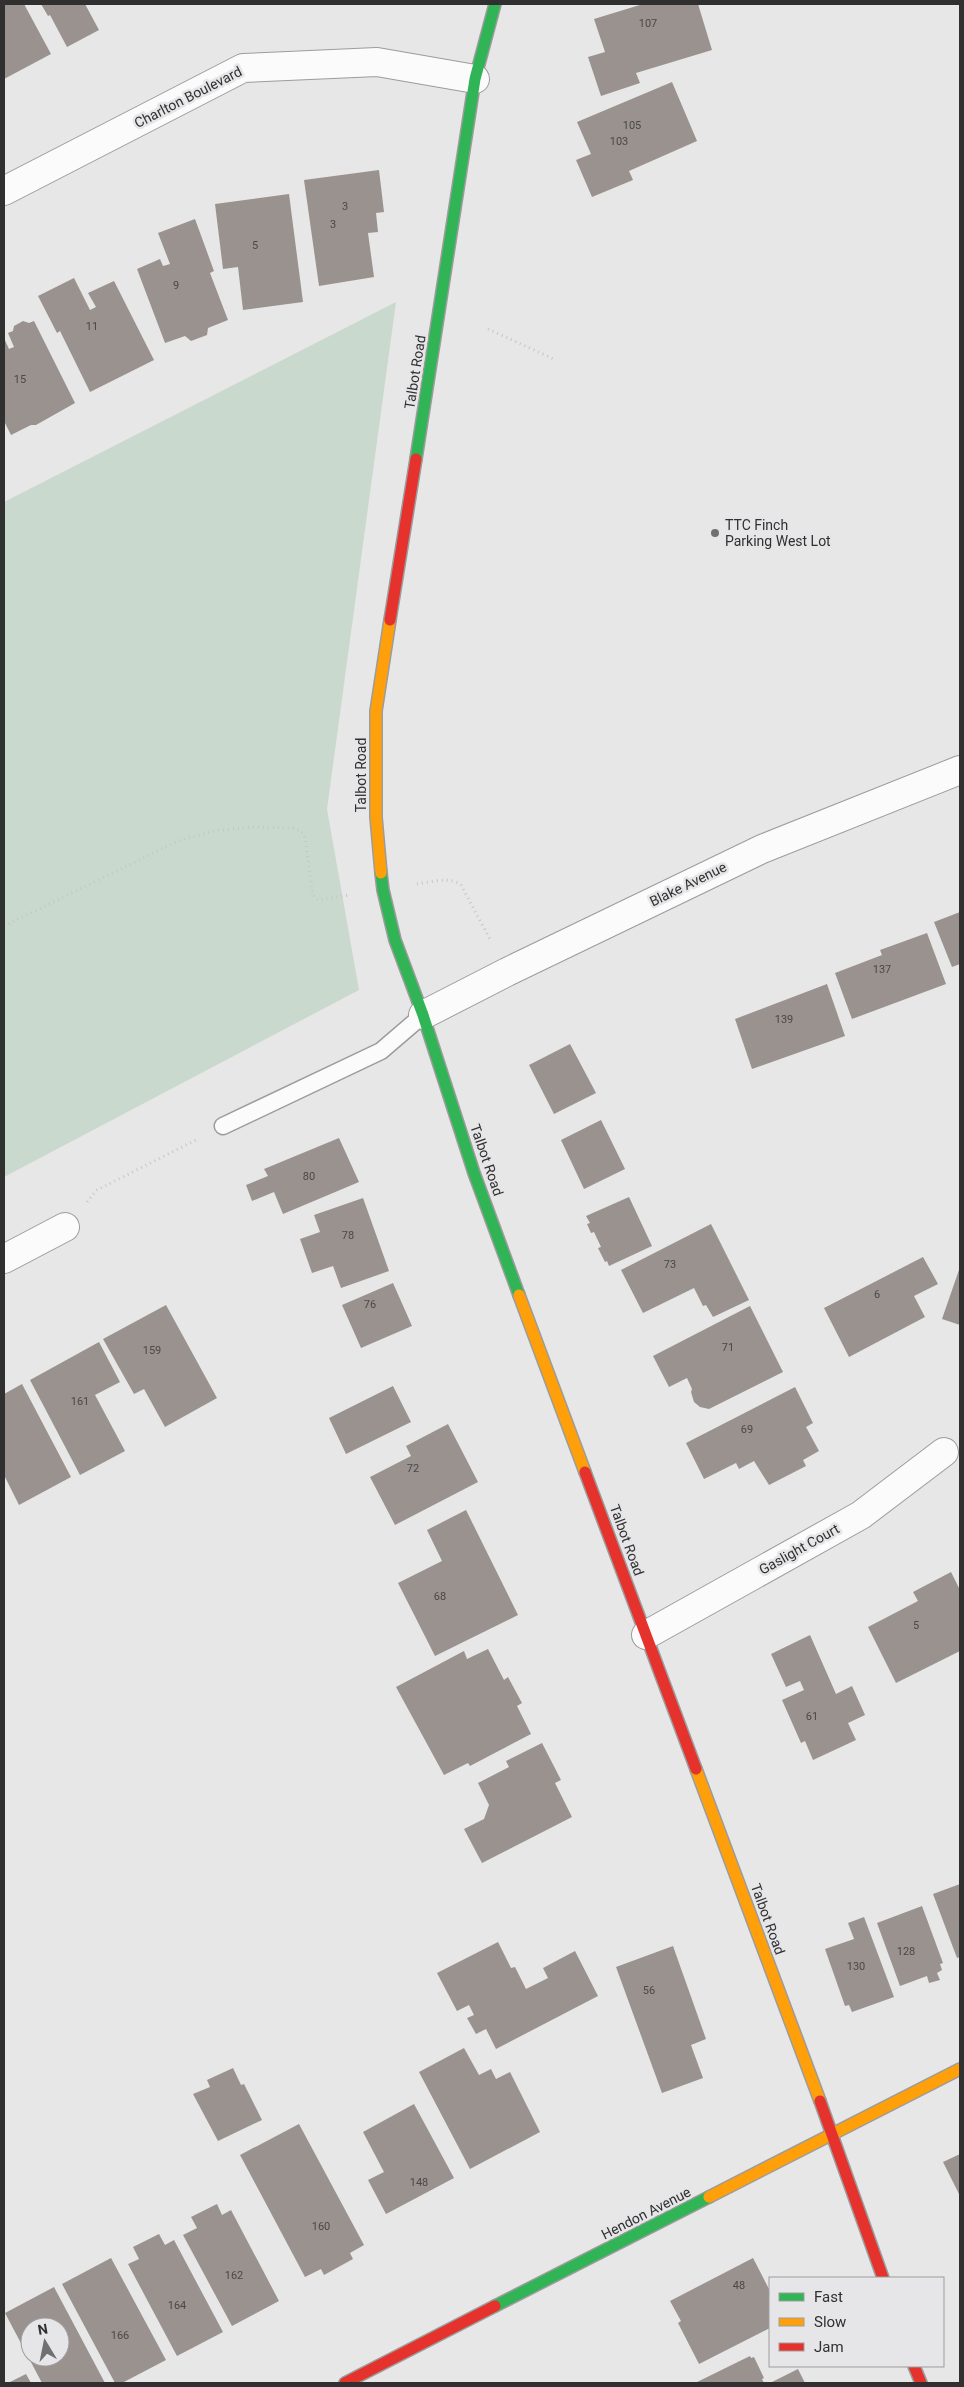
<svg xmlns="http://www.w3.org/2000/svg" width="964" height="2387" viewBox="0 0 964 2387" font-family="Roboto,sans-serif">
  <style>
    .green { fill: #cad9cd }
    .building { fill: #9a928e; fill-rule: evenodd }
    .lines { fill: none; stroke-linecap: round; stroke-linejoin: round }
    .lane-casing { stroke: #9c9c9c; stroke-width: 19 }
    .street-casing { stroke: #9c9c9c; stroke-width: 30 }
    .fast-casing { stroke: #9c9c9c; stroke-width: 14 }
    .slow-casing { stroke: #9c9c9c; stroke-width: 14 }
    .jam-casing { stroke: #9c9c9c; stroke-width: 14 }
    .path { stroke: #c6c6c6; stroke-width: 3; stroke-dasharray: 1 4; stroke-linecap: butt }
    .lane { stroke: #fbfbfb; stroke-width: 16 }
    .street { stroke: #fbfbfb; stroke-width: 28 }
    .fast { stroke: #30b455; stroke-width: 11 }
    .slow { stroke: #ff9f0a; stroke-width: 11 }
    .jam { stroke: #e5322d; stroke-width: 11 }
    .poi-dot { fill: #707071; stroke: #e6e6e8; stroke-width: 2 }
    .labels { text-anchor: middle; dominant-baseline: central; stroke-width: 5; stroke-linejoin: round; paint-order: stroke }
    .number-label { font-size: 11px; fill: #4a4848 }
    .street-label { font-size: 14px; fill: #303031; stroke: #e6e6e8 }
    .poi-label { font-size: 14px; fill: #303031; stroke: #e6e6e8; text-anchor: start }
  </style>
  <rect width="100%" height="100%" fill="#e7e7e7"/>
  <!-- green -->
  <path class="green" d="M396,302L327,809L359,990L4,1177V502Z"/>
  <!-- building -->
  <path class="building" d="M4,4H24L51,54L4,79Z
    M41,4H85L99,30L67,47L50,15L48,16Z
    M643,4H698L712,50L636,73L640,83L601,96L588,57L605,52L594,19Z
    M672,82L697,141L629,171L633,180L592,197L576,160L591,154L577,122Z
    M379,170L384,212L376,213L378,232L368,233L374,277L319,286L304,180Z
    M289,194L303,302L243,310L238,267L223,269L215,204Z
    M195,219L214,271L210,273L228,320L208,328L207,335L191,341L185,336L165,343L137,269L160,259L163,266L170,264L158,233Z
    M74,278L90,310L96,307L88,293L114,281L154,360L90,392L60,331L57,333L38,296Z
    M23,321L29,323L34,321L75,403L36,425H31L11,435L4,421V338L9,349L14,347L8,333L13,331L14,326Z
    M960,912V964L952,967L934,922Z
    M927,933L946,984L852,1019L835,973L882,955L880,950Z
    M827,984L845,1036L752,1069L735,1019Z
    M570,1044L596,1093L554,1114L529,1065Z
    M601,1120L625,1169L584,1189L561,1140Z
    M339,1138L359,1182L283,1214L274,1192L252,1201L246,1185L268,1176L264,1169Z
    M629,1197L652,1246L609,1266L607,1261L605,1262L598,1248L601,1247L594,1232L591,1233L587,1224L590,1223L586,1216Z
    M363,1198L389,1271L341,1288L333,1266L312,1273L300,1239L320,1232L314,1215Z
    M711,1224L749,1300L713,1317L706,1305L703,1306L694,1288L643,1313L621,1270Z
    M923,1257L938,1284L914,1296L925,1317L849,1357L824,1308Z
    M960,1267V1325L942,1319Z
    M393,1283L412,1326L361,1348L342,1305Z
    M166,1305L217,1398L165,1427L144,1389L134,1394L103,1339Z
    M750,1306L783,1372L709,1409L700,1407L694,1402L691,1392L692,1389L687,1378L669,1387L653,1356Z
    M99,1342L120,1382L95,1395L125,1451L80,1475L30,1380Z
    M22,1384L71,1477L19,1505L4,1475V1394Z
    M393,1386L411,1422L346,1454L329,1418Z
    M795,1387L813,1423L806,1427L819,1451L803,1460L806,1466L769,1485L754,1461L739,1469L736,1463L704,1479L686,1443Z
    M448,1424L478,1482L395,1525L370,1477L411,1456L406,1446Z
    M466,1510L518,1615L435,1656L398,1583L442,1561L427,1530Z
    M951,1572L960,1590V1651L896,1683L868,1627L918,1601L913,1592Z
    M810,1635L836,1694L852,1686L865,1715L848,1723L856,1740L813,1760L805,1741L801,1743L782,1700L804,1690L800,1681L786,1687L771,1654Z
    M488,1649L504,1680L508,1677L522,1703L517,1706L531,1734L470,1766L468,1763L444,1775L396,1687L464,1651L467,1659Z
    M542,1743L561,1780L555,1783L572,1817L482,1863L464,1829L484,1819L489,1805L478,1783L509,1767L506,1761Z
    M960,1884V1957L957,1958L933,1894Z
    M922,1906L943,1963L940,1964L942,1970L937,1973L940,1980L929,1983L927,1976L900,1986L877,1923Z
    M864,1917L894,1997L852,2012L849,2005L845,2006L825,1949L854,1939L848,1923Z
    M498,1942L511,1968L515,1967L526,1989L548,1978L543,1968L575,1951L598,1996L496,2049L486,2029L476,2034L467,2018L474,2015L469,2005L457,2011L437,1973Z
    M673,1946L706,2039L691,2045L703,2078L662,2093L616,1967Z
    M464,2048L479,2075L491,2069L496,2079L510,2072L540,2132L470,2169L419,2072Z
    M233,2068L241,2085L244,2084L262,2120L218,2141L193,2094L210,2087L207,2080Z
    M414,2104L454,2178L386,2214L368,2180L384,2172L363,2132Z
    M299,2124L364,2245L350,2253L353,2259L324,2275L321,2269L305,2277L240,2155Z
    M960,2154V2196L943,2162Z
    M217,2204L222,2215L231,2210L279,2301L232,2326L183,2235L197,2228L191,2217Z
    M159,2234L165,2245L174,2240L223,2332L177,2356L128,2264L139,2259L133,2247Z
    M111,2258L166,2360L122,2383H115L62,2284Z
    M753,2258L770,2291V2328L699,2364L678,2323L681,2321L670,2301Z
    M54,2287L105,2383H42L5,2313ZM30,2327H60V2357H30Z
    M750,2356L751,2358L754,2357L764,2378L762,2379L764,2383H695Z
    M798,2369L805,2383H770Z
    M26,2374L31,2383H8Z"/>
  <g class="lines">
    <defs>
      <path id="lane" d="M223,1126L381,1051L423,1015"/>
      <path id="street" d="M4,191L243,68L377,62L475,79
        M423,1015L507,972L762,849L960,770
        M4,1259L65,1227
        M646,1635L861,1515L944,1452"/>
      <path id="fast" d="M416,459L475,79L495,4
        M381,873L383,890L395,940L423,1015L474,1173L519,1295
        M495,2306L709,2197"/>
      <path id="slow" d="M381,873L376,817V711L390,620
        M519,1295L585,1472
        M696,1769L820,2101
        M709,2197L960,2069"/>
      <path id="jam" d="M390,620L416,459
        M585,1472L696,1769
        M820,2101L883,2278
        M914,2366L921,2383
        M345,2383L495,2306"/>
    </defs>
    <!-- lane casing -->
    <use href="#lane" class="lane-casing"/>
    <!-- street casing -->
    <use href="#street" class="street-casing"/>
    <!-- fast casing -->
    <use href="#fast" class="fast-casing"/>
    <!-- slow casing -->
    <use href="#slow" class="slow-casing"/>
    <!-- jam casing -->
    <use href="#jam" class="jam-casing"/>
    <!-- path -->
    <path class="path" d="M488,329L556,360
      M417,884C431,882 450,876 461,885L491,941
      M4,926L178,841L214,831L252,827L293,828L301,831L304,835L306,846L313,895L318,900L349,895
      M87,1202L97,1190L198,1139"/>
    <!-- lane -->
    <use href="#lane" class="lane"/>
    <!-- street -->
    <use href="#street" class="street"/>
    <!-- fast -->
    <use href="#fast" class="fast"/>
    <!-- slow -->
    <use href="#slow" class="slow"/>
    <!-- jam -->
    <use href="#jam" class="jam"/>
  </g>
  <!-- markers -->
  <circle class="poi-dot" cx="715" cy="533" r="5"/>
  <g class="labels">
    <!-- number labels -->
    <g class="number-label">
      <text x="648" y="23">107</text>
      <text x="632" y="125">105</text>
      <text x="619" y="141">103</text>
      <text x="345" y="206">3</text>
      <text x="333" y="224">3</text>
      <text x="255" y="245">5</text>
      <text x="176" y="285">9</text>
      <text x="92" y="326">11</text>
      <text x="20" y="379">15</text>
      <text x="882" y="969">137</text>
      <text x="784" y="1019">139</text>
      <text x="309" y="1176">80</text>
      <text x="348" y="1235">78</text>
      <text x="670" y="1264">73</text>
      <text x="877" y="1294">6</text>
      <text x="370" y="1304">76</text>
      <text x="728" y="1347">71</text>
      <text x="152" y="1350">159</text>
      <text x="80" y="1401">161</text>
      <text x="747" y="1429">69</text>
      <text x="413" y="1468">72</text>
      <text x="440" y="1596">68</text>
      <text x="916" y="1625">5</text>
      <text x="812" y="1716">61</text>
      <text x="906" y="1951">128</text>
      <text x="856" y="1966">130</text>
      <text x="649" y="1990">56</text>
      <text x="419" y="2182">148</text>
      <text x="321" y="2226">160</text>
      <text x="234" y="2275">162</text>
      <text x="739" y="2285">48</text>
      <text x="177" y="2305">164</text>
      <text x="120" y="2335">166</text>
    </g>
    <!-- street labels -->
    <g class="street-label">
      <text transform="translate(188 97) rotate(-27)">Charlton Boulevard</text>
      <text transform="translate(415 372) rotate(-81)">Talbot Road</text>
      <text transform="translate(361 775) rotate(-90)">Talbot Road</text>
      <text transform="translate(688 884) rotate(-26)">Blake Avenue</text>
      <text transform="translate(487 1160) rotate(71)">Talbot Road</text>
      <text transform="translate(627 1540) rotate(70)">Talbot Road</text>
      <text transform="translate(799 1549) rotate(-29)">Gaslight Court</text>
      <text transform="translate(768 1919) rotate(70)">Talbot Road</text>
      <text transform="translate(646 2213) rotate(-27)">Hendon Avenue</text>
    </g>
    <!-- poi labels -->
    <g class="poi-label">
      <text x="725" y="525">TTC Finch<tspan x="725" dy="16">Parking West Lot</tspan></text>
    </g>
  </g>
  <!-- border -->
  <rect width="964" height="2387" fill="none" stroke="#303031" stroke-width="10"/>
  <!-- legend -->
  <rect x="769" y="2277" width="175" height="90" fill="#e6e6e8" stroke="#9d9d9f"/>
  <rect x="779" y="2293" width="25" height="8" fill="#30b455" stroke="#9d9d9f"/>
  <text x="814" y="2302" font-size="15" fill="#303031">Fast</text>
  <rect x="779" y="2318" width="25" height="8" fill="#ff9f0a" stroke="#9d9d9f"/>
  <text x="814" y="2327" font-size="15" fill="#303031">Slow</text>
  <rect x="779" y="2343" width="25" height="8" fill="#e5322d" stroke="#9d9d9f"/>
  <text x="814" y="2352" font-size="15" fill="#303031">Jam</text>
  <!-- north arrow -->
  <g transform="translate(45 2342) rotate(350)"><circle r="24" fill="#e6e6e8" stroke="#9d9d9f"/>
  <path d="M0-4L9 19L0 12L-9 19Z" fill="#707071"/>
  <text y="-8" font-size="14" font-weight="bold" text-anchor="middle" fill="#303031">N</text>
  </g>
</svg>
